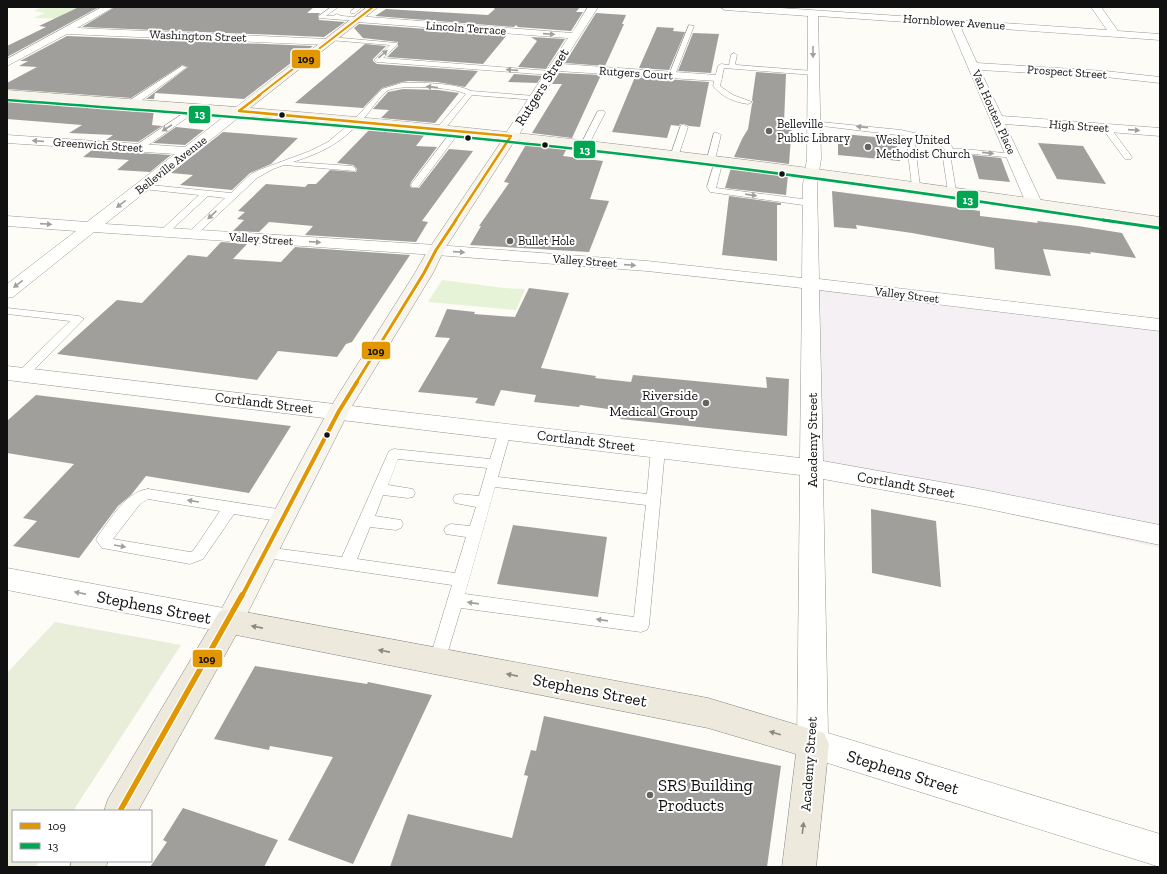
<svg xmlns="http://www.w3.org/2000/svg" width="1167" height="874" viewBox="0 0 1167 874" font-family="'Zilla Slab',serif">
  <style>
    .industrial { fill: #f5f0f3 }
    .green { fill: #e7f3d7 }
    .cemetery { fill: #e9eedb }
    .building { fill: #a19f9c }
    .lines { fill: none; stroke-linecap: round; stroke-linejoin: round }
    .lane-casing { stroke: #979795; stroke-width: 1 }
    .street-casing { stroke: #979795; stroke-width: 1 }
    .secondary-casing { stroke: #8e8d8b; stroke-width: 1 }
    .primary-casing { stroke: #858482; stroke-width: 1 }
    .lane { fill: #fffffe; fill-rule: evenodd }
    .street { fill: #fffffe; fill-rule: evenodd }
    .secondary { fill: #f6f4eb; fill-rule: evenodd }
    .primary { fill: #ede9dc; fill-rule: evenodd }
    .bus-1-far4-casing { stroke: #fff; stroke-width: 3.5 }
    .bus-1-far3-casing { stroke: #fff; stroke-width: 4.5 }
    .bus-1-far2-casing { stroke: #fff; stroke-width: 5.5 }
    .bus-1-far1-casing { stroke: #fff; stroke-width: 7 }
    .bus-1-casing { stroke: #fff; stroke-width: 8 }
    .bus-2-far1-casing { stroke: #fff; stroke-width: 4.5 }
    .bus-2-casing { stroke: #fff; stroke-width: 5.5 }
    .bus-1-far4 { stroke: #e09702; stroke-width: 2 }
    .bus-1-far3 { stroke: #e09702; stroke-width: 2.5 }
    .bus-1-far2 { stroke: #e09702; stroke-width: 3 }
    .bus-1-far1 { stroke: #e09702; stroke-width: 4 }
    .bus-1 { stroke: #e09702; stroke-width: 5.5 }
    .bus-2-far1 { stroke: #00a651; stroke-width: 2.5 }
    .bus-2 { stroke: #00a651; stroke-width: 3 }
    .oneway { fill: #a0a09f }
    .oneway2 { fill: #8a8881 }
    .bus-dot { fill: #111; stroke: #fff; stroke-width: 1.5 }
    .poi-dot { fill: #646362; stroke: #fff; stroke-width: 1.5 }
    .labels { text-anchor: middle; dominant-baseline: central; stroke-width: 4; stroke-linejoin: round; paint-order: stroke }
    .far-street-label { font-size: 12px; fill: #111; stroke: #fff }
    .far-poi-label { font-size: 12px; fill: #111; stroke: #fff; text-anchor: start }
    .street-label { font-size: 14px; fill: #111; stroke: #fff }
    .poi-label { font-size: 14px; fill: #111; stroke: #fff; text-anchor: end }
    .near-street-label { font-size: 17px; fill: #111; stroke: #fff }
    .near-poi-label { font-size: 17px; fill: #111; stroke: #fff; text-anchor: start }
    .line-badge { stroke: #fff; stroke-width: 1.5 }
    .badge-label { font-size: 11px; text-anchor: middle; font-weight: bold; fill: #fff }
    .pale-badge-label { font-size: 11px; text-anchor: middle; font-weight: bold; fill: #111 }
  </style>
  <rect width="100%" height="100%" fill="#fdfcf7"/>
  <!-- industrial -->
  <path class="industrial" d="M812,286L1160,331V548L810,469Z"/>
  <!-- green -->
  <path class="green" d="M42,7H100L78,19L33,18L45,13L34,11Z
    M442,280L504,288L525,289L516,310L428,302Z"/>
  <!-- cemetery -->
  <path class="cemetery" d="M55,622L181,645L73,811H13V861H40L35,867H7V673Z"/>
  <!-- building -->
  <path class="building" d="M79,7H99L7,57V46L46,27L39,26Z
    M115,7H314L307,13H320L318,16L319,20L345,22L324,37L82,27Z
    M492,7H580L576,12H583L571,31L518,27L516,25L514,27L375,16L386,9L488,15L495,9Z
    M596,13L626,15L622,24H624L605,66L565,63Z
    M359,24L507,35L483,64L387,57L398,46V42L363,38L354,28Z
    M657,27L674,28L673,31L685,32L669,70L639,68Z
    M693,33L719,34L711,73L678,71Z
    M67,36L313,46L244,99L155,93L154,99H146L188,67L182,65L131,98L7,89V83L37,67L19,66L28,61H20Z
    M531,37L565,39L546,69L518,67L537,41Z
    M365,44L386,46L373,59V61L377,64L478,71L465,87L437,82L409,81L402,82L382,88L363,108L295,103Z
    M756,72L786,74L784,123L792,124L789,164L734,157L742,139L748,129L752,104L753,102L752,100Z
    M559,73L601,75L572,138L532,133L562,84H552Z
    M514,74L542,76L537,83L508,82Z
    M635,77L709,82L700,127L689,126L684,124H680L679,126L671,125L667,138L612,132Z
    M403,89L438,90L459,93L435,123L381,118L389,110L373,109L388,92Z
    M7,100L154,110L152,125L162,126L138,142L106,140L113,135L69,133L82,125L7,119Z
    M176,127L204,130L185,145L153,143Z
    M371,128L426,133L416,146L437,147L411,182L410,186L412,188H419L449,149L473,151L422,221L428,222L416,242L305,235L313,226L269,222L259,232L233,231L244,220L237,219L245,212L238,211L266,184L305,187L308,184H316L330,170L356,172L357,169L353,165L337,163Z
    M223,132L274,136L298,138L271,164L250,173L232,190L180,185L193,175L171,173Z
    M843,134L896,139L900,161L838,155V136L844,137Z
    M527,143L567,148L563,156L603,161L590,199L609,201L589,252L470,245L481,226H479L509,183L504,182Z
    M1038,143L1083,146L1106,184L1057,179Z
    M92,150L171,155L150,172L117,170L129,160L83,157Z
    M972,155L1001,158L1010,182L979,179Z
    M731,168L788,175L786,195L725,188Z
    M832,191L980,211V216L1038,223L1037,221L1078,226L1122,233L1136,258L1090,252L1091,254L1043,249L1051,276L995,269L994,248L912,233L856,225L857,229L834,227Z
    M729,196L781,203V205H777V261L722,255Z
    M221,242L247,244L233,259L281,262L295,247L410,255L352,342L346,344L337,357L278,351L257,380L57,354L117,300L142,303L188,255L207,257Z
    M529,288L569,293L541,368L596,376L595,378L631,382L633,375L767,388L766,377L789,379L787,436L620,419L622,411L580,405L579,407L534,402L536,395L501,390L494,406L475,403L478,398L418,392L450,338L435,337L447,309L475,312L474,314L515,317Z
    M36,395L192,414L291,426L249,493L146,476L131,495L118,506L79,558L13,546L37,521L23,518L74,464L7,453V421Z
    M871,509L936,521L941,587L872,573Z
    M513,525L607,537L598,597L497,584Z
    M255,666L367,684L368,682L432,695L353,864L288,840L333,757L270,746L269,750L214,739Z
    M544,716L781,766L767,867H390L408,814L512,838L528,776L524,775L531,750L536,751Z
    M183,808L278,840L264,867H150L167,842L163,840Z"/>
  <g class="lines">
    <defs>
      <path id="lane" d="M331,7H338L326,16H333L337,14C343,18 353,15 360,19L357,21L319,18V16Z
        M356,7H362L355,13H351V11Z
        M689,25L694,26L675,75L670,76L669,75Z
        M331,37L397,43V45L383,58L551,71L554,73L551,75L377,62L374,60L375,59L390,45L329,40V38Z
        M734,53L737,55L735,64L737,65L813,71L816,73L813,75L724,68L720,86L733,95L752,102L748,104C734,102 722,97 713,86L718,66L721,64L729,65L731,55Z
        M182,66L187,67L135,105H129V101Z
        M402,83C419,82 456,83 471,91L535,96L539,98L535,100L472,95L444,130H441L437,128L466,94C453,87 399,84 387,91C379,97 372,109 365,117C341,143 326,151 293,162L352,166L356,169L355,171L284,165L273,169L257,178L194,237H188L186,235L225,198L208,196L166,235L163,236L158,233L199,195L143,189L139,186L140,184L231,193L251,174L259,170L310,151L328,142L353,121L382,89Z
        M194,106H197L201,108L141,150H135V146Z
        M598,111H604L605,113L589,144L585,146H582L581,144Z
        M811,121L901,130L945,140L950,143L953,149H964L1014,154L1018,156L1014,158L964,153L950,154L956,191L952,194L948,191L942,152L945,150C941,141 923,140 914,138L920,186L916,189L912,186L906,136L814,125H811Z
        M681,125H684L688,127L679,154L675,156H672L671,154Z
        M1103,126H1109L1132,157L1131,159H1125L1102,128Z
        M454,128H457L461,130L418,187H412L411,185L412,183Z
        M714,133H717L721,135L715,159L711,161L707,159Z
        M716,158H719L723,160L716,188L810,200L814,203L810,206L710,192L707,187Z
        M7,308L79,316L84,319L26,378H18L16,375L18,372L70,321L7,314Z
        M505,426L510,428L511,431L498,477L647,494L651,449L653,446L658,444L663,446L665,449L649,625L647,630L641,632L461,608L445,661L443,667L437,669L431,667L429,661L452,585L260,557L257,553L260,549L265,547L342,557L389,451L394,449L490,459L499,431L500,428ZM398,459L487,468L479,496L460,494L455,495L453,499L455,503L476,507L470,526L451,524L446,526L444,530L446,534L466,537L455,573L357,559L370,527L396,530L401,528L403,524L401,520L375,516L383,495L408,498L413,497L415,493L413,489L388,485ZM495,487L646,505L634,617L465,594Z
        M148,489L284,510L289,512L291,516L289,520L284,522L234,514L203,559L190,564L102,548L96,540L98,536C111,519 125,492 148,489ZM148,499L220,511L193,551L190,552L113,539L140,504Z"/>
      <path id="street" d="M102,7H114L77,28L328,39L333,42L328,45L67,34L7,66V59Z
        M588,7H598L562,64L717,75L721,76L723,78L721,80L717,81L558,71L518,136L516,139H506L504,136L568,38L357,22L352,19L357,16L572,33Z
        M720,7H766L1107,30L1091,7H1101L1118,31L1160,34V40L960,26L977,63L1105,71L1160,77V83L1105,77L980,70L1002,116L1160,128V136L1005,124L1042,203L1039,206L1034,208L1029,206L1026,203L950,25L818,16L821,159L817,184L819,279L1160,319V331L819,290L823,461L974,488L1160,525V545L974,506L823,479L828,733L1160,834V867L802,755L797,744L800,475L7,380V366L800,458L802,288L647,271L436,255L94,232L13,297L7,298V284L76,231L7,226V216L87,222L175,154L7,143V135L185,147L235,108H243L245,111L243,114L105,224L436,245L647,261L802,278L803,184L807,159L808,16L725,10Z
        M7,568L229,609L239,612L243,621L239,630L229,633L7,590Z"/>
      <path id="secondary" d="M367,7H378L250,108C555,132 858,173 1160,217V227L808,176L515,140L444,250L433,273L349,411L239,630L229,633L219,630L215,621L328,411L415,273L428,250L503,139L287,119L7,98V90L236,107Z"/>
      <path id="primary" d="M229,609L708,698L824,733L829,744L816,867H782L796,754L708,728L236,635L138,811H104L108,799L219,612Z
        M72,861H108L106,867H70Z"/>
    </defs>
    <!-- lane casing -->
    <use href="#lane" class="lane-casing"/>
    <!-- street casing -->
    <use href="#street" class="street-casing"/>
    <!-- secondary casing -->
    <use href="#secondary" class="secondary-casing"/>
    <!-- primary casing -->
    <use href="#primary" class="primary-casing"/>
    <!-- lane -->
    <use href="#lane" class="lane"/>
    <!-- street -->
    <use href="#street" class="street"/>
    <!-- secondary -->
    <use href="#secondary" class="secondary"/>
    <!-- primary -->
    <use href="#primary" class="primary"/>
    <defs>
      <path id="bus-1-far4" d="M258,96L373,7"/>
      <path id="bus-1-far3" d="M239,111L260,95
        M239,111L511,136L455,221"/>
      <path id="bus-1-far2" d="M356,383L424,273L436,250L456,220"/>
      <path id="bus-1-far1" d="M242,596L339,411L357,382"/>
      <path id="bus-1" d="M120,811L242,595"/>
      <path id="bus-2-far1" d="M7,100C185,113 363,126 540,145C731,165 920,192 1110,221"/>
      <path id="bus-2" d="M1103,220L1159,228"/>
    </defs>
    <!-- bus-1-far4 casing -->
    <use href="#bus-1-far4" class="bus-1-far4-casing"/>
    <!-- bus-1-far3 casing -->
    <use href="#bus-1-far3" class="bus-1-far3-casing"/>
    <!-- bus-1-far2 casing -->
    <use href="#bus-1-far2" class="bus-1-far2-casing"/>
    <!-- bus-1-far1 casing -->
    <use href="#bus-1-far1" class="bus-1-far1-casing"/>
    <!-- bus-1 casing -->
    <use href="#bus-1" class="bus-1-casing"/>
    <!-- bus-2-far1 casing -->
    <use href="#bus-2-far1" class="bus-2-far1-casing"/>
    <!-- bus-2 casing -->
    <use href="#bus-2" class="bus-2-casing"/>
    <!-- bus-1-far4 -->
    <use href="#bus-1-far4" class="bus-1-far4"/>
    <!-- bus-1-far3 -->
    <use href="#bus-1-far3" class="bus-1-far3"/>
    <!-- bus-1-far2 -->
    <use href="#bus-1-far2" class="bus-1-far2"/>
    <!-- bus-1-far1 -->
    <use href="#bus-1-far1" class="bus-1-far1"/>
    <!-- bus-1 -->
    <use href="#bus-1" class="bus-1"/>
    <!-- bus-2-far1 -->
    <use href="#bus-2-far1" class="bus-2-far1"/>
    <!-- bus-2 -->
    <use href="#bus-2" class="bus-2"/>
  </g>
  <!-- one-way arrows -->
  <defs><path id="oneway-solid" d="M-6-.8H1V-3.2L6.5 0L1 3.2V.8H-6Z"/></defs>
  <g class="oneway">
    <use href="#oneway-solid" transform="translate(549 34) rotate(4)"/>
    <use href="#oneway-solid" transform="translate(813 52) rotate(90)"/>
    <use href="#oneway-solid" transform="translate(383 54) rotate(-41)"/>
    <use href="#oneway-solid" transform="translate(512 70) rotate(-176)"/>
    <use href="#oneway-solid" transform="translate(432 87) rotate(-175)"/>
    <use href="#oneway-solid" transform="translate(862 127) rotate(-174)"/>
    <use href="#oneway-solid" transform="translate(167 128) rotate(147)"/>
    <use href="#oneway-solid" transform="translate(1134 130) rotate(4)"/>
    <use href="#oneway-solid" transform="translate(38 141) rotate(-176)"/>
    <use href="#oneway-solid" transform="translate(988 153) rotate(6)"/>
    <use href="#oneway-solid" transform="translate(751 195) rotate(8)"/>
    <use href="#oneway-solid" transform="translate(121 204) rotate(142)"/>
    <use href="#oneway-solid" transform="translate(212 215) rotate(137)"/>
    <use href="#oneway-solid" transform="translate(46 224) rotate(4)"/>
    <use href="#oneway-solid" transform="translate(315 242) rotate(4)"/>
    <use href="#oneway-solid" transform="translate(459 252) rotate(4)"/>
    <use href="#oneway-solid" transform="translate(630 265) rotate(4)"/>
    <use href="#oneway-solid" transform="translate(18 284) rotate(142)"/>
    <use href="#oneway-solid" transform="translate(193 501) rotate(-171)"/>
    <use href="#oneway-solid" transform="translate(120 546) rotate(10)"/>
    <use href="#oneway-solid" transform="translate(80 593) rotate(-169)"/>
    <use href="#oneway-solid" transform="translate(473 603) rotate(-172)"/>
    <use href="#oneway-solid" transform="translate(602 620) rotate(-172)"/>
  </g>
  <g class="oneway2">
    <use href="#oneway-solid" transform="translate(257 627) rotate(-169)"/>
    <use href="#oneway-solid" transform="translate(384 651) rotate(-169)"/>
    <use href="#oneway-solid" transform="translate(512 675) rotate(-169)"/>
    <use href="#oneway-solid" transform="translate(775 733) rotate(-164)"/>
    <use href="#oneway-solid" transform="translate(803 828) rotate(-83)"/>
  </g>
  <!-- markers -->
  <g class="bus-dot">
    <circle cx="282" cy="115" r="3.5"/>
    <circle cx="468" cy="138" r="3.5"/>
    <circle cx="545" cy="145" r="3.5"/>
    <circle cx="782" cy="174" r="3.5"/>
    <circle cx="327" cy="435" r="3.5"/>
  </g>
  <g class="poi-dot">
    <circle cx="769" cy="131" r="4"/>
    <circle cx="868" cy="147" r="4"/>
    <circle cx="510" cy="241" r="4"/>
    <circle cx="706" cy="403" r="4"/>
    <circle cx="650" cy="795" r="4"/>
  </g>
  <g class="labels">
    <!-- far-street labels -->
    <g class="far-street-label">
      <text transform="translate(954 22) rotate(4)">Hornblower Avenue</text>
      <text transform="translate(466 28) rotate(4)">Lincoln Terrace</text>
      <text transform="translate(198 36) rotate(2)">Washington Street</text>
      <text transform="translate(1067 72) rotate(4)">Prospect Street</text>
      <text transform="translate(636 73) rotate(4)">Rutgers Court</text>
      <text transform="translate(994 112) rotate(66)">Van Houten Place</text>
      <text transform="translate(1079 126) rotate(4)">High Street</text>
      <text transform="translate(98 145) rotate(4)">Greenwich Street</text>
      <text transform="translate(171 165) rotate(-38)">Belleville Avenue</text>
      <text transform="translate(261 239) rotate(4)">Valley Street</text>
      <text transform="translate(585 261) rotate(4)">Valley Street</text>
      <text transform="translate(907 295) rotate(7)">Valley Street</text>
    </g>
    <!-- far-poi labels -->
    <g class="far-poi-label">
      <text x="777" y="124">Belleville<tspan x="777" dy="14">Public Library</tspan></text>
      <text x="876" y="140">Wesley United<tspan x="876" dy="14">Methodist Church</tspan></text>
      <text x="518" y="241">Bullet Hole</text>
    </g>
    <!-- street labels -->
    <g class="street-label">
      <text transform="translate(542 87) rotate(-58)">Rutgers Street</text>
      <text transform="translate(264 403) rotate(7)">Cortlandt Street</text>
      <text transform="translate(812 440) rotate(-90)">Academy Street</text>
      <text transform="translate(586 441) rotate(7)">Cortlandt Street</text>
      <text transform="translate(906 485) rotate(10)">Cortlandt Street</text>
      <text transform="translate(809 764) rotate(-86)">Academy Street</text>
    </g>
    <!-- poi labels -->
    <g class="poi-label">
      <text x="698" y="395">Riverside<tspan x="698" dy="16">Medical Group</tspan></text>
    </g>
    <!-- near-street labels -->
    <g class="near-street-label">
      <text transform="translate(154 607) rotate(11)">Stephens Street</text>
      <text transform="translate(590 690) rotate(11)">Stephens Street</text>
      <text transform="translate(903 772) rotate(17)">Stephens Street</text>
    </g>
    <!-- near-poi labels -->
    <g class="near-poi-label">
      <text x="658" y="785">SRS Building<tspan x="658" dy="20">Products</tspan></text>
    </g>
  </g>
  <g class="line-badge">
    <rect x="291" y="49" width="30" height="20" rx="4" fill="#e09702"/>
    <rect x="188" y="105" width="23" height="19" rx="4" fill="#00a651"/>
    <rect x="573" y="140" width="23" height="19" rx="4" fill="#00a651"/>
    <rect x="956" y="190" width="23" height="19" rx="4" fill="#00a651"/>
    <rect x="361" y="341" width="30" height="19" rx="4" fill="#e09702"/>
    <rect x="192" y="649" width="31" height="19" rx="4" fill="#e09702"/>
  </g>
  <g class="badge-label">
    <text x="200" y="118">13</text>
    <text x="585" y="154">13</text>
    <text x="968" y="204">13</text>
  </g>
  <g class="pale-badge-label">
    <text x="306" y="63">109</text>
    <text x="376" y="355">109</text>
    <text x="207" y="663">109</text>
  </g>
  <!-- border -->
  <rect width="1167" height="874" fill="none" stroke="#111111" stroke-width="16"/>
  <!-- legend -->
  <rect x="12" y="810" width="140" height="52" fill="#ffffff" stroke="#a0a0a0"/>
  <rect x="20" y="823" width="20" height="6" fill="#e09702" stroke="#a0a0a0"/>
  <text x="48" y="830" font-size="12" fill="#111111">109</text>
  <rect x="20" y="843" width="20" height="6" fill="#00a651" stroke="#a0a0a0"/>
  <text x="48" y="850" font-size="12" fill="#111111">13</text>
</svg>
